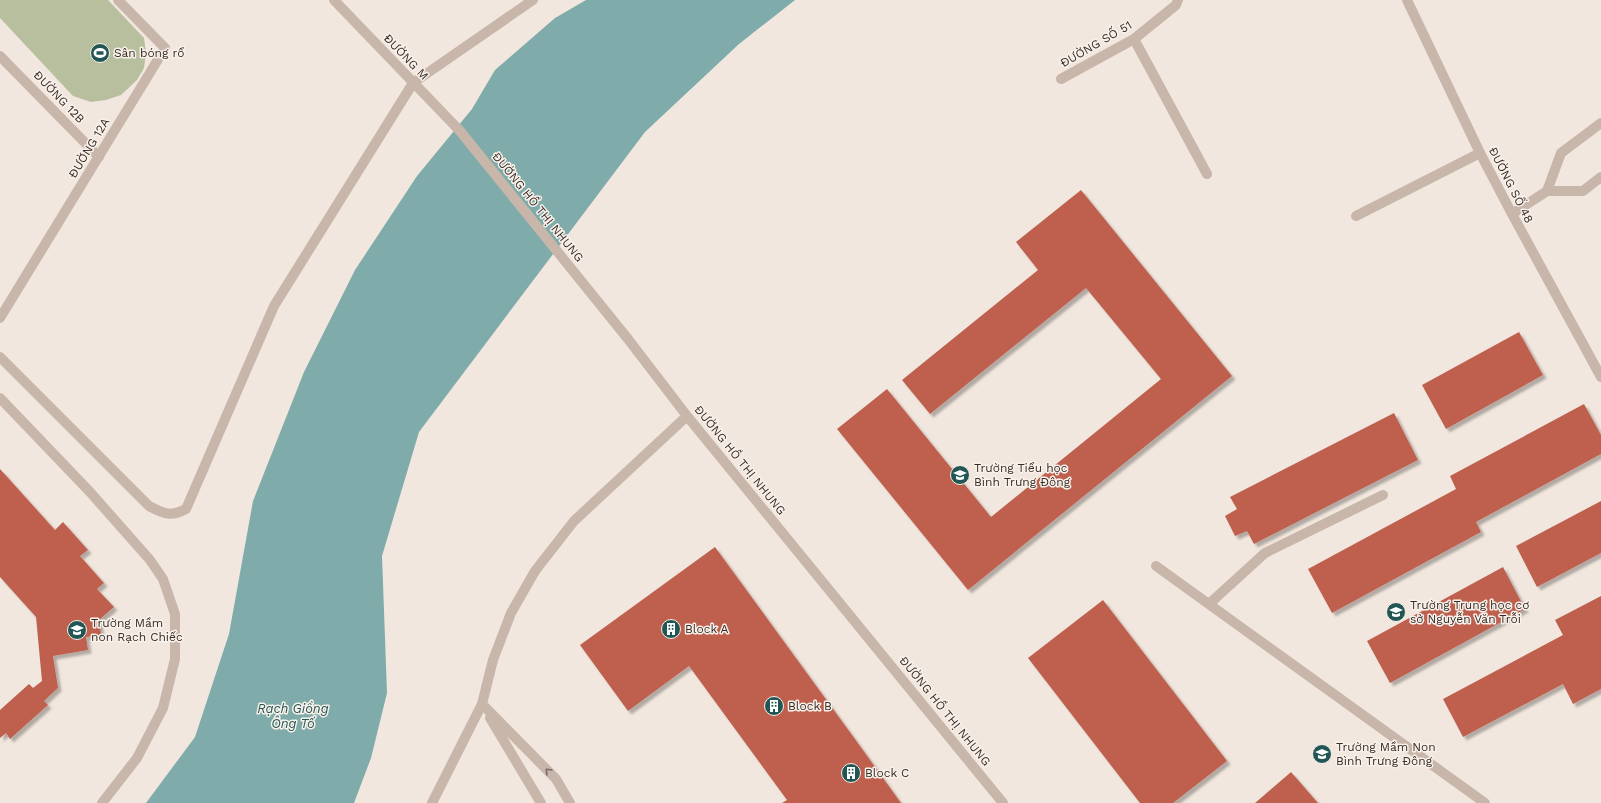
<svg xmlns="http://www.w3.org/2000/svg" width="1601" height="803" viewBox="0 0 1601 803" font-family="'Work Sans',sans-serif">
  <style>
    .green { fill: #b7bf9f }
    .water { fill: #7facab }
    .building { fill: #bf614f; filter: url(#shadow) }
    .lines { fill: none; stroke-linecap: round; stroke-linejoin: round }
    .service { stroke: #c9b6ab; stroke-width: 10 }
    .minor { stroke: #c9b6ab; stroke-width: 10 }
    .oneway { stroke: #796b64 }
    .labels { text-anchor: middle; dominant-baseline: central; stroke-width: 3; stroke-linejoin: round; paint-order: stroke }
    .street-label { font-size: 12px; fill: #372d29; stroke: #f9f1ea }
    .poi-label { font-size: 12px; fill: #372d29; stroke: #f9f1ea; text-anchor: start }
    .water-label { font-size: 13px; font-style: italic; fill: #215655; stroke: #f9f1ea }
  </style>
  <defs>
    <filter id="shadow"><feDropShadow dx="3.5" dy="3.5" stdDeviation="1" flood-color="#0004"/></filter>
  </defs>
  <rect width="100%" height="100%" fill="#f1e7de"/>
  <!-- green -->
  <path class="green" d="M0,0H108L144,38L146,53L144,68L137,80L121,95L106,100L91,102L73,96L0,18Z"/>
  <!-- water -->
  <path class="water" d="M586,0H795L739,44L645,132L419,432L382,556L387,693L371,758L354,803H146L195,737L229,634L253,501L304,372L355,270L417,176L472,109L495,70L555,18Z"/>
  <!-- building -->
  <path class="building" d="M1081,190L1232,376L968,590L837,429L887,389L991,517L1161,379L1086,288L930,414L902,380L1038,270L1016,242Z
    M1519,332L1543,375L1446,429L1422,385Z
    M1584,404L1601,435V454L1476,522L1481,532L1332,613L1308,569L1456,489L1450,476Z
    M1394,413L1418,460L1254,544L1247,531L1235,536L1225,516L1237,509L1230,497Z
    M0,469L55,530L63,522L88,550L80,556L104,583L97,589L114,607L99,620L101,635L86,637L88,650L53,656L58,688L44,701L48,705L10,739L6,733L0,738V710L29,684L33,688L42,681L36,617L0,577Z
    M1601,501V553L1537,587L1516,546Z
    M715,547L860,746L901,803H782L787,800L689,666L628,711L580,645Z
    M1503,567L1525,609L1390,683L1367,641Z
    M1601,596V689L1573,704L1563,684L1463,737L1443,699L1563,635L1555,620Z
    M1103,600L1227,761L1173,803H1140L1028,658Z
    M1291,772L1318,803H1255Z"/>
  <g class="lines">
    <!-- service -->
    <path class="service" d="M1356,216L1480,153
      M1156,566L1485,803
      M1209,604L1265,553L1383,495"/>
    <!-- minor -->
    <path class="minor" d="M334,0L460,131L628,339L687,416L1003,803
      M1407,0L1480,153L1512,214L1601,377
      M1134,39L1207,174
      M0,56L99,157
      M1061,79L1134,39L1176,5L1178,0
      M1547,191L1561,153L1601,123
      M1547,191H1583L1601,177
      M1512,214L1547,191
      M0,318L165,48L118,0
      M0,357L149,506C164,514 171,517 186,509L274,306L413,83L533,0
      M0,398L90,492L150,560L163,579L175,614V659L163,708L137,758L102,803
      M482,704L556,779L570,803
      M490,718L541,803
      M432,803L482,704L493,660L511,613L535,571L574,521L687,416"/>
  </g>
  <!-- one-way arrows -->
  <defs><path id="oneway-chevron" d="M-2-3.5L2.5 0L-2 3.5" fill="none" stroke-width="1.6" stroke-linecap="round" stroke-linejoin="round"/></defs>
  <use class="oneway" href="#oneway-chevron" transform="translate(548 771) rotate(-135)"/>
  <!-- icons -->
  <defs>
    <symbol id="stadium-disc" viewBox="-11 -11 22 22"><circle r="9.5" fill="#215655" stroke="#f9f1ea"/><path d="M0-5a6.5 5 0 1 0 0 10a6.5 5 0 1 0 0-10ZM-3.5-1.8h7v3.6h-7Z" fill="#fff"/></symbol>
    <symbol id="school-disc" viewBox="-11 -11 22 22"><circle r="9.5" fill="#215655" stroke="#f9f1ea"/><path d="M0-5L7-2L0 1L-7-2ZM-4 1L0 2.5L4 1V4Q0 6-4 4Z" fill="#fff"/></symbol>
    <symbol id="building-disc" viewBox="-11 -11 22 22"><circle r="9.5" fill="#215655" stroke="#f9f1ea"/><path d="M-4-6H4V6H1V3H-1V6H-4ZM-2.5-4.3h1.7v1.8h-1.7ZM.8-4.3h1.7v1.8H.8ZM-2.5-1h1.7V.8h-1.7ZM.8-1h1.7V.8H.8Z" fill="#fff"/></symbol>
  </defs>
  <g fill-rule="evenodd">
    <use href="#stadium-disc" x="89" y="42" width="22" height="22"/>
    <use href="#school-disc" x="949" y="464" width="22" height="22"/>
    <use href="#school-disc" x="1385" y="601" width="22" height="22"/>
    <use href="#building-disc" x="660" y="618" width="22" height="22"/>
    <use href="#school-disc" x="66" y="619" width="22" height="22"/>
    <use href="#building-disc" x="763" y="695" width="22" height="22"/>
    <use href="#school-disc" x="1311" y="743" width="22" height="22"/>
    <use href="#building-disc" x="840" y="762" width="22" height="22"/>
  </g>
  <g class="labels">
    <!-- street labels -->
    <g class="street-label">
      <text transform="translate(1096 44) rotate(-30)">ĐƯỜNG SỐ 51</text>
      <text transform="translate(406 57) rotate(46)">ĐƯỜNG M</text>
      <text transform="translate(59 97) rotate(46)">ĐƯỜNG 12B</text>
      <text transform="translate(89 148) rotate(-59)">ĐƯỜNG 12A</text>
      <text transform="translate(1511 185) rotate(63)">ĐƯỜNG SỐ 48</text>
      <text transform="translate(538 207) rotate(51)">ĐƯỜNG HỒ THỊ NHUNG</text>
      <text transform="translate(740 460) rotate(51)">ĐƯỜNG HỒ THỊ NHUNG</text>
      <text transform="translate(945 711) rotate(51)">ĐƯỜNG HỒ THỊ NHUNG</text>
    </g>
    <!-- poi labels -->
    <g class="poi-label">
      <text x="114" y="53">Sân bóng rổ</text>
      <text x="974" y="468">Trường Tiểu học<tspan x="974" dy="14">Bình Trưng Đông</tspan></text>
      <text x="1410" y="605">Trường Trung học cơ<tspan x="1410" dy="14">sở Nguyễn Văn Trỗi</tspan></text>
      <text x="91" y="623">Trường Mầm<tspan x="91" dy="14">non Rạch Chiếc</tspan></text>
      <text x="685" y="629">Block A</text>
      <text x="788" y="706">Block B</text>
      <text x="1336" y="747">Trường Mầm Non<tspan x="1336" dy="14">Bình Trưng Đông</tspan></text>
      <text x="865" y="773">Block C</text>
    </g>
    <!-- water labels -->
    <g class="water-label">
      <text x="293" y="708">Rạch Giồng<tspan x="293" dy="15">Ông Tố</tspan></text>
    </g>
  </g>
</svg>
